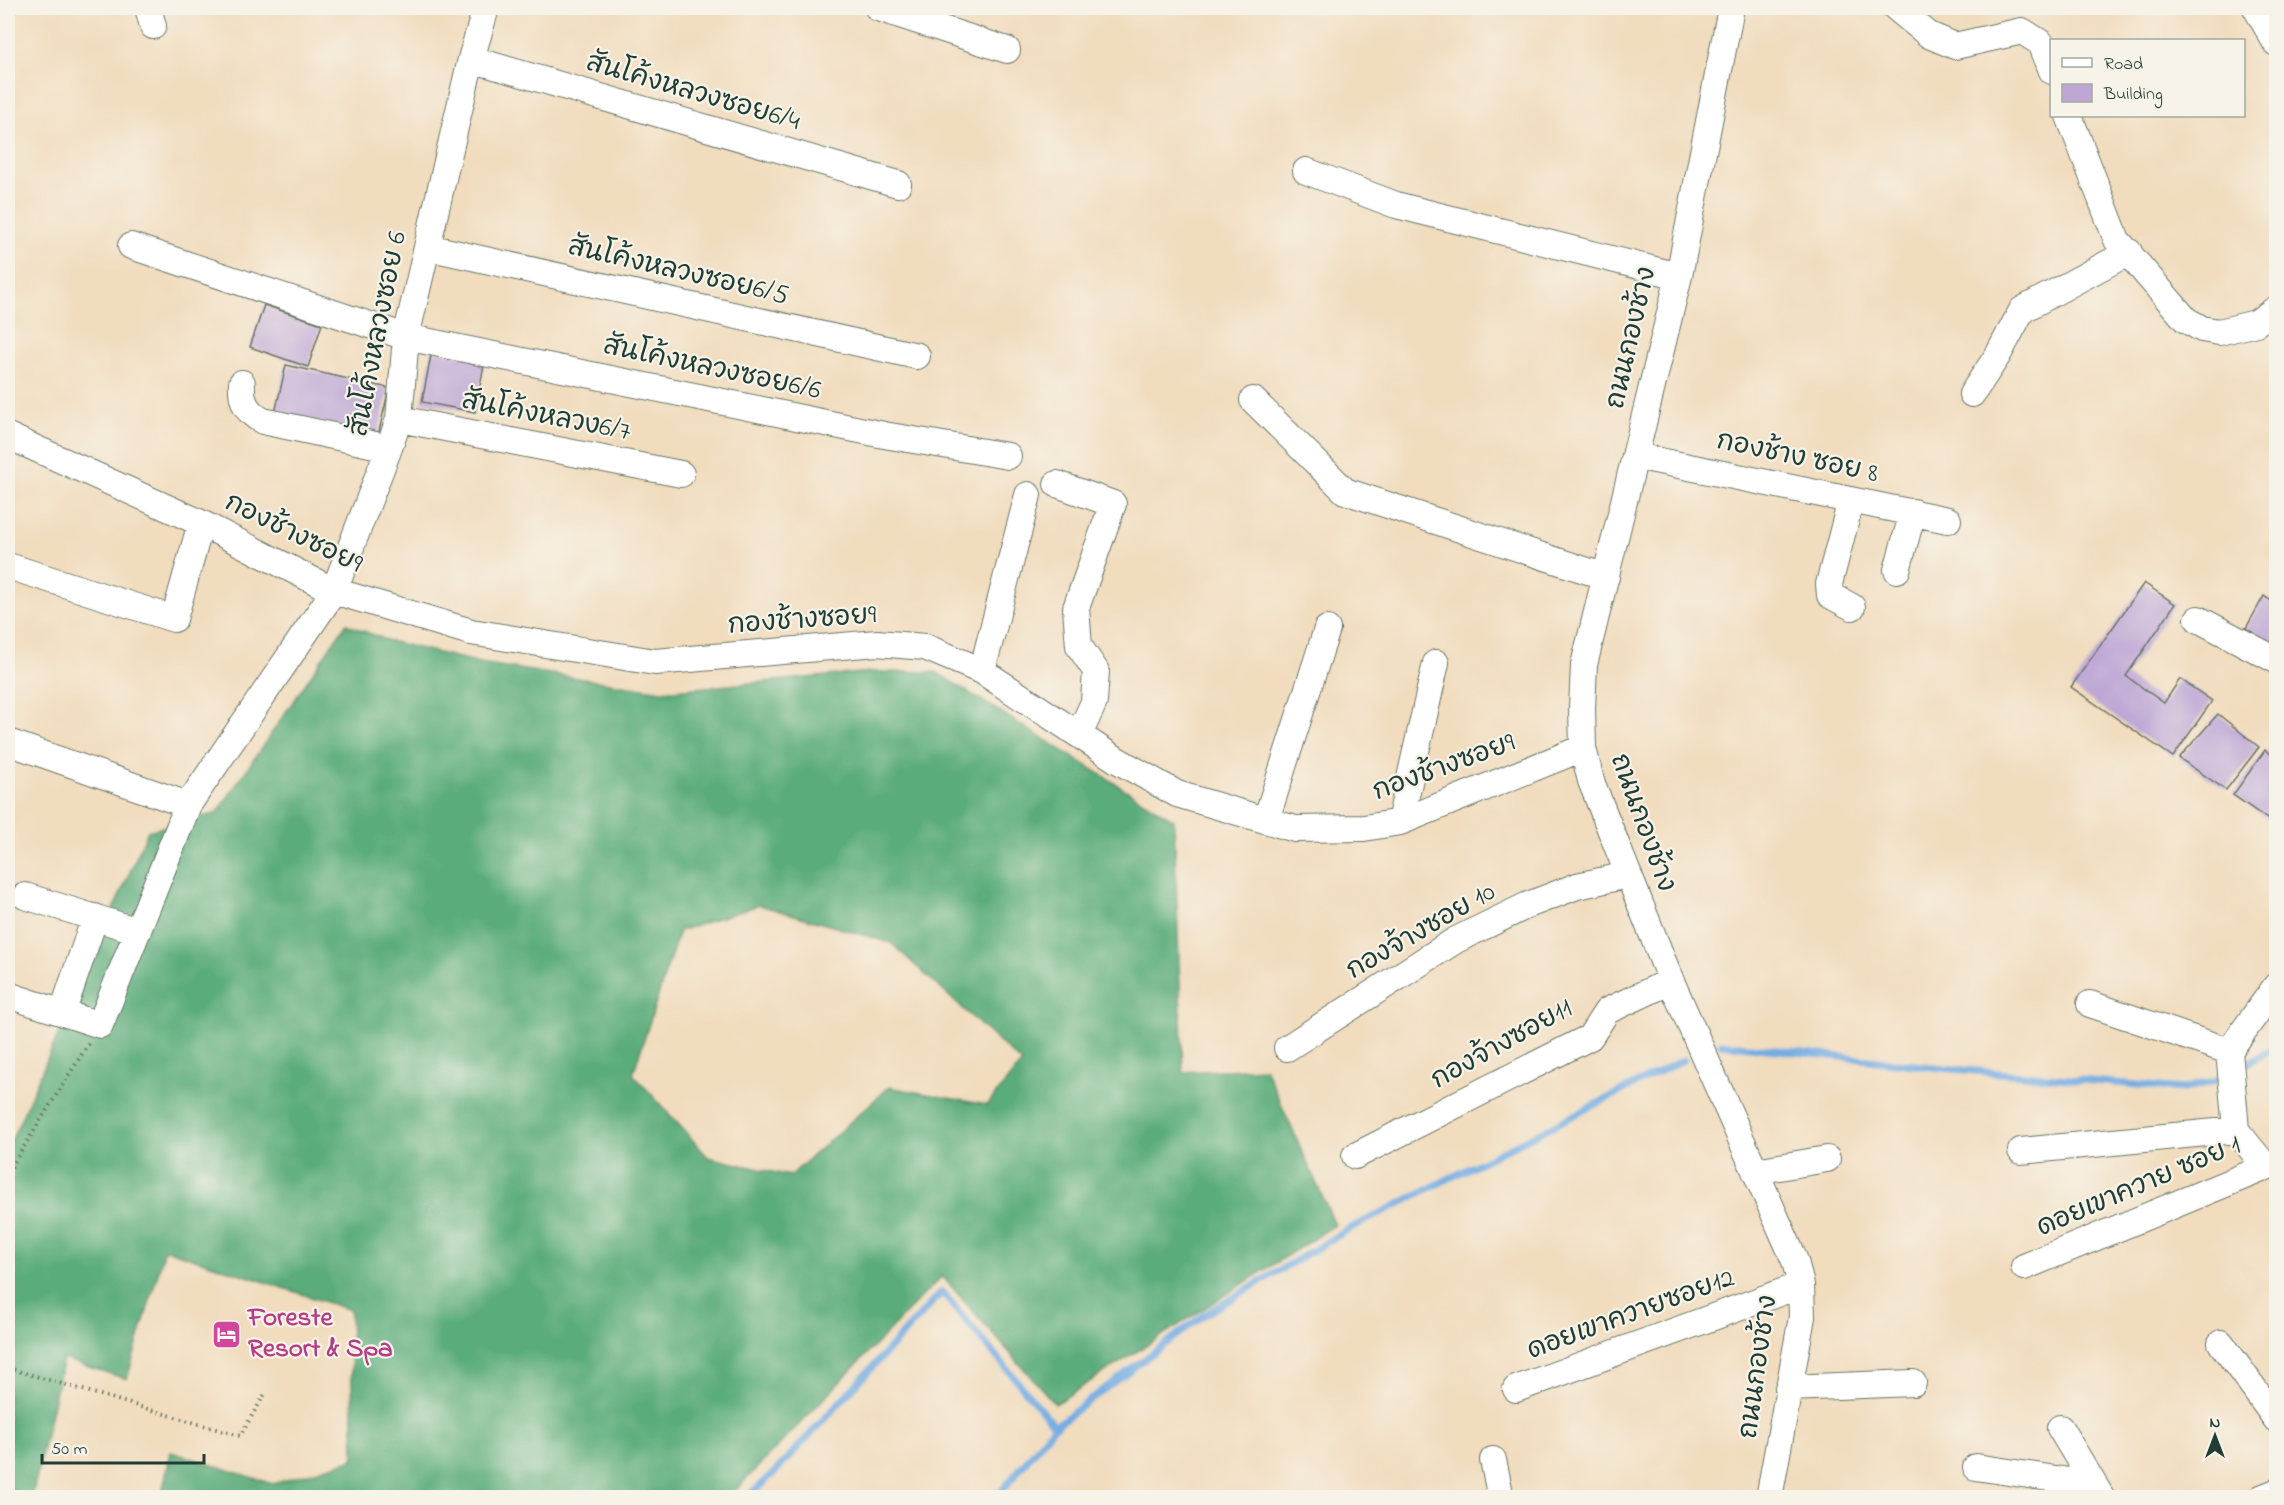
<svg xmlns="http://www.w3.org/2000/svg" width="2284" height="1505" viewBox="0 0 2284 1505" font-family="'Indie Flower','Playpen Sans Thai',sans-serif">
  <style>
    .forest { fill: #5aac7a; stroke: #3c7457; stroke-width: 1.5; fill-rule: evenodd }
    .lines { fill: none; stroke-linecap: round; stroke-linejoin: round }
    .stream { stroke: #73ace3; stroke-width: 7 }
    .building { fill: #bea7d5 }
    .minor-casing { stroke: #687564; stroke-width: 28 }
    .path { stroke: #687564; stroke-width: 4; stroke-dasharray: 1.5 4.5; stroke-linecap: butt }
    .minor { stroke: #fff; stroke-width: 26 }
    .labels { text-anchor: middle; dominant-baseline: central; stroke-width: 4.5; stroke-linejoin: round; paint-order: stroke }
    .street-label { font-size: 27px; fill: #1f3d34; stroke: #f7f3e8 }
    .hotel-label { font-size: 27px; font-weight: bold; fill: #b23c85; stroke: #f7f3e8; text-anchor: start }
  </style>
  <rect width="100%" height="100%" fill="#f7f3e8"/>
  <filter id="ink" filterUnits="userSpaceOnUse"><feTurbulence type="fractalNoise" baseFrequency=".0167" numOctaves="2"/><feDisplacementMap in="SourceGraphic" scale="12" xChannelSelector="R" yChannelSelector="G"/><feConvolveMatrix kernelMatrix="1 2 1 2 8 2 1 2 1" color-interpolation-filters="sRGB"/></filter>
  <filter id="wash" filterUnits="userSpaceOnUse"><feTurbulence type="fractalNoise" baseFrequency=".008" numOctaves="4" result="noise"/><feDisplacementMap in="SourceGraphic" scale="24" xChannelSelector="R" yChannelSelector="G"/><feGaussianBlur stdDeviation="1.35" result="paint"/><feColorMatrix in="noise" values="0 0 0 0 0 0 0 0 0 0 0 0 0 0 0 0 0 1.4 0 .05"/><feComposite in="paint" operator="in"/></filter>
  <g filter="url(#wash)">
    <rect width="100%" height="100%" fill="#f1dcbd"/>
    <!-- forest -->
    <path class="forest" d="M346,624L389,641L480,663L662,691L871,672H936L1174,820L1183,1072L1265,1068L1335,1225L1055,1404L942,1276L728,1498L161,1497L171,1452L273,1484L354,1459L350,1310L165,1249L127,1379L63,1359L32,1497L8,1498V1148L148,831L217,813ZM759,905L891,943L1022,1063L987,1105L889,1087L790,1176L708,1157L633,1074L679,931Z"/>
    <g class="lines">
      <!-- stream -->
      <path class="stream" d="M1721,1044L1942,1068L2183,1089L2214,1081L2227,1074
        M2236,1069L2276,1048
        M747,1498L776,1471L942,1292L1055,1426
        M996,1498L1055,1426L1204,1315L1351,1228L1683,1060"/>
    </g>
    <g id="blocks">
      <!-- building -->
      <path class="building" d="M264,305L322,324L308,367L250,347Z
        M432,350L485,360L475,412L422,402Z
        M286,365L389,388L378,436L275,413Z
        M2144,583L2175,604L2126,676L2164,703L2180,679L2212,701L2173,757L2071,687Z
        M2264,596L2276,604V648L2246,628Z
        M2218,714L2259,747L2226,790L2179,758Z
        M2265,750L2276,758V825L2233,795Z"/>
    </g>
  </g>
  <g filter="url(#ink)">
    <use href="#blocks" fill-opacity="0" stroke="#687564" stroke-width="1.5"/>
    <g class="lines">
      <defs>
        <path id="minor" d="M148,8L153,26
          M878,8L1007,50
          M1731,8L1679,276L1584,665L1582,708L1583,748L1591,781L1671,981L1795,1261L1801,1285L1802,1317L1769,1498
          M1896,8L1929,35L1955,46L2022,31L2041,43L2052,71
          M2256,8L2276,43
          M471,59L898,184
          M2069,116L2117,240L2186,320L2202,329L2219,332L2256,323L2276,309
          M1306,171L1396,205L1679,276
          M131,246L406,337L884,435L1008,456
          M427,247L917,356
          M242,383C241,401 246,412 263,421L389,448
          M1972,394L1998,355L2022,310L2129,252
          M1253,400L1345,491L1606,577
          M399,419L681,474
          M8,436L201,523L334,591L471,632L655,662L877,643L925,647L982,671L1117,760L1177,794L1295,829L1364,828L1400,822L1583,748
          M1635,456L1948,520
          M1057,484L1113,504L1076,608L1079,646L1096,671L1094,702L1079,735
          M1851,500L1829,584L1830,595L1852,607
          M8,566L174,619L201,523
          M1897,570L1913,512
          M2198,619L2276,660
          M982,671L1028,495
          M8,742L188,805
          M1266,820L1327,629
          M1400,822L1436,663
          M25,896L138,931
          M8,995L100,1025L188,805L334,591L389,448L399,419L406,337L471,59L486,8
          M67,999L95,917
          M2090,1004L2229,1051
          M1287,1048L1456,940L1528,905L1577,886L1628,875
          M2021,1151L2236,1130
          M1355,1156L1590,1037L1607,1011L1671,981
          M2266,1167L2236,1130L2229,1051L2276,986
          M1755,1171L1827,1159
          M2024,1267L2276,1163
          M2221,1343L2276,1419
          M1788,1388L1913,1383
          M1516,1389L1801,1285
          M2060,1428L2102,1498
          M1493,1460L1501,1498
          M1976,1467L2069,1481L2078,1498
          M2261,1498L2276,1492"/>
      </defs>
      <!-- minor casing -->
      <use href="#minor" class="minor-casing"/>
      <!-- path -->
      <path class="path" d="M8,1172L89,1043
        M8,1368L240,1436L266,1392"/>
      <!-- minor -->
      <use href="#minor" class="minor"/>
    </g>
  </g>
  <!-- icons -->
  <defs>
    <symbol id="hotel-square" viewBox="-11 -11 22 22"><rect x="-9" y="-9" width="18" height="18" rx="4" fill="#d1479c" stroke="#f7f3e8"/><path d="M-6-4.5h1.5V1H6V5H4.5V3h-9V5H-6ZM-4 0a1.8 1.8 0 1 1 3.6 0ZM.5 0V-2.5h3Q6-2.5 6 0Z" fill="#fff"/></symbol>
  </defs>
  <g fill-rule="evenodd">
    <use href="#hotel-square" x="210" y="1318" width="33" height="33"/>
  </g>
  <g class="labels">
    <!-- street labels -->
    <g class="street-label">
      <text transform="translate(693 93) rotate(16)">สันโค้งหลวงซอย6/4</text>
      <text transform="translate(678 272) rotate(13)">สันโค้งหลวงซอย6/5</text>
      <text transform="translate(379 334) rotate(-79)">สันโค้งหลวงซอย 6</text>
      <text transform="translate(1632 338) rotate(-77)">ถนนกองช้าง</text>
      <text transform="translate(712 369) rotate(12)">สันโค้งหลวงซอย6/6</text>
      <text transform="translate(546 417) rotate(11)">สันโค้งหลวง6/7</text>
      <text transform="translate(1797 458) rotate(12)">กองช้าง ซอย 8</text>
      <text transform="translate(293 534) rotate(26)">กองช้างซอย9</text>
      <text transform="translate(802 621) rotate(-4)">กองช้างซอย9</text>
      <text transform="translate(1444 768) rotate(-20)">กองช้างซอย9</text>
      <text transform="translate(1642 823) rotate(70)">ถนนกองช้าง</text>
      <text transform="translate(1421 932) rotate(-30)">กองจ้างซอย 10</text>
      <text transform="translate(1502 1045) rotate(-29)">กองจ้างซอย11</text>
      <text transform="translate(2139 1187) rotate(-23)">ดอยเขาควาย ซอย 1</text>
      <text transform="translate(1631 1315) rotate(-20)">ดอยเขาควายซอย12</text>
      <text transform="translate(1759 1367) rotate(-82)">ถนนกองช้าง</text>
    </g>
    <!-- hotel labels -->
    <g class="hotel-label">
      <text x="248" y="1318">Foreste<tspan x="248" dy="31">Resort &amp; Spa</tspan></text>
    </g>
  </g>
  <!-- margin -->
  <rect width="2284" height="1505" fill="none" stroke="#f7f3e8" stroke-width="30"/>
  <!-- legend -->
  <rect x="2050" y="39" width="195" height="78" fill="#f7f3e8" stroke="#a1aaa0" stroke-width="1.5"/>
  <rect x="2062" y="58" width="30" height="9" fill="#ffffff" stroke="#a1aaa0" stroke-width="1.5"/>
  <text x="2104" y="69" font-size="18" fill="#1f3d34">Road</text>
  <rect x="2062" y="84" width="30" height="18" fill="#bea7d5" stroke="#a1aaa0" stroke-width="1.5"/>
  <text x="2104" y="99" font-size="18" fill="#1f3d34">Building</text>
  <!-- north arrow -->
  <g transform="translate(2215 1436)" stroke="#f7f3e8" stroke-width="4.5" paint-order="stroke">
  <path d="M0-4.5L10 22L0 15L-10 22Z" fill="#1f3d34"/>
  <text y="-9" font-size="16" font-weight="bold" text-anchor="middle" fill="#1f3d34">N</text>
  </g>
  <!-- scale -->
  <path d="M42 1454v9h162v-9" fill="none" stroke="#1f3d34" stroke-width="3"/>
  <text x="51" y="1454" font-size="18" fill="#1f3d34" stroke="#f7f3e8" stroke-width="4.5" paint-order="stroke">50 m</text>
</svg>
